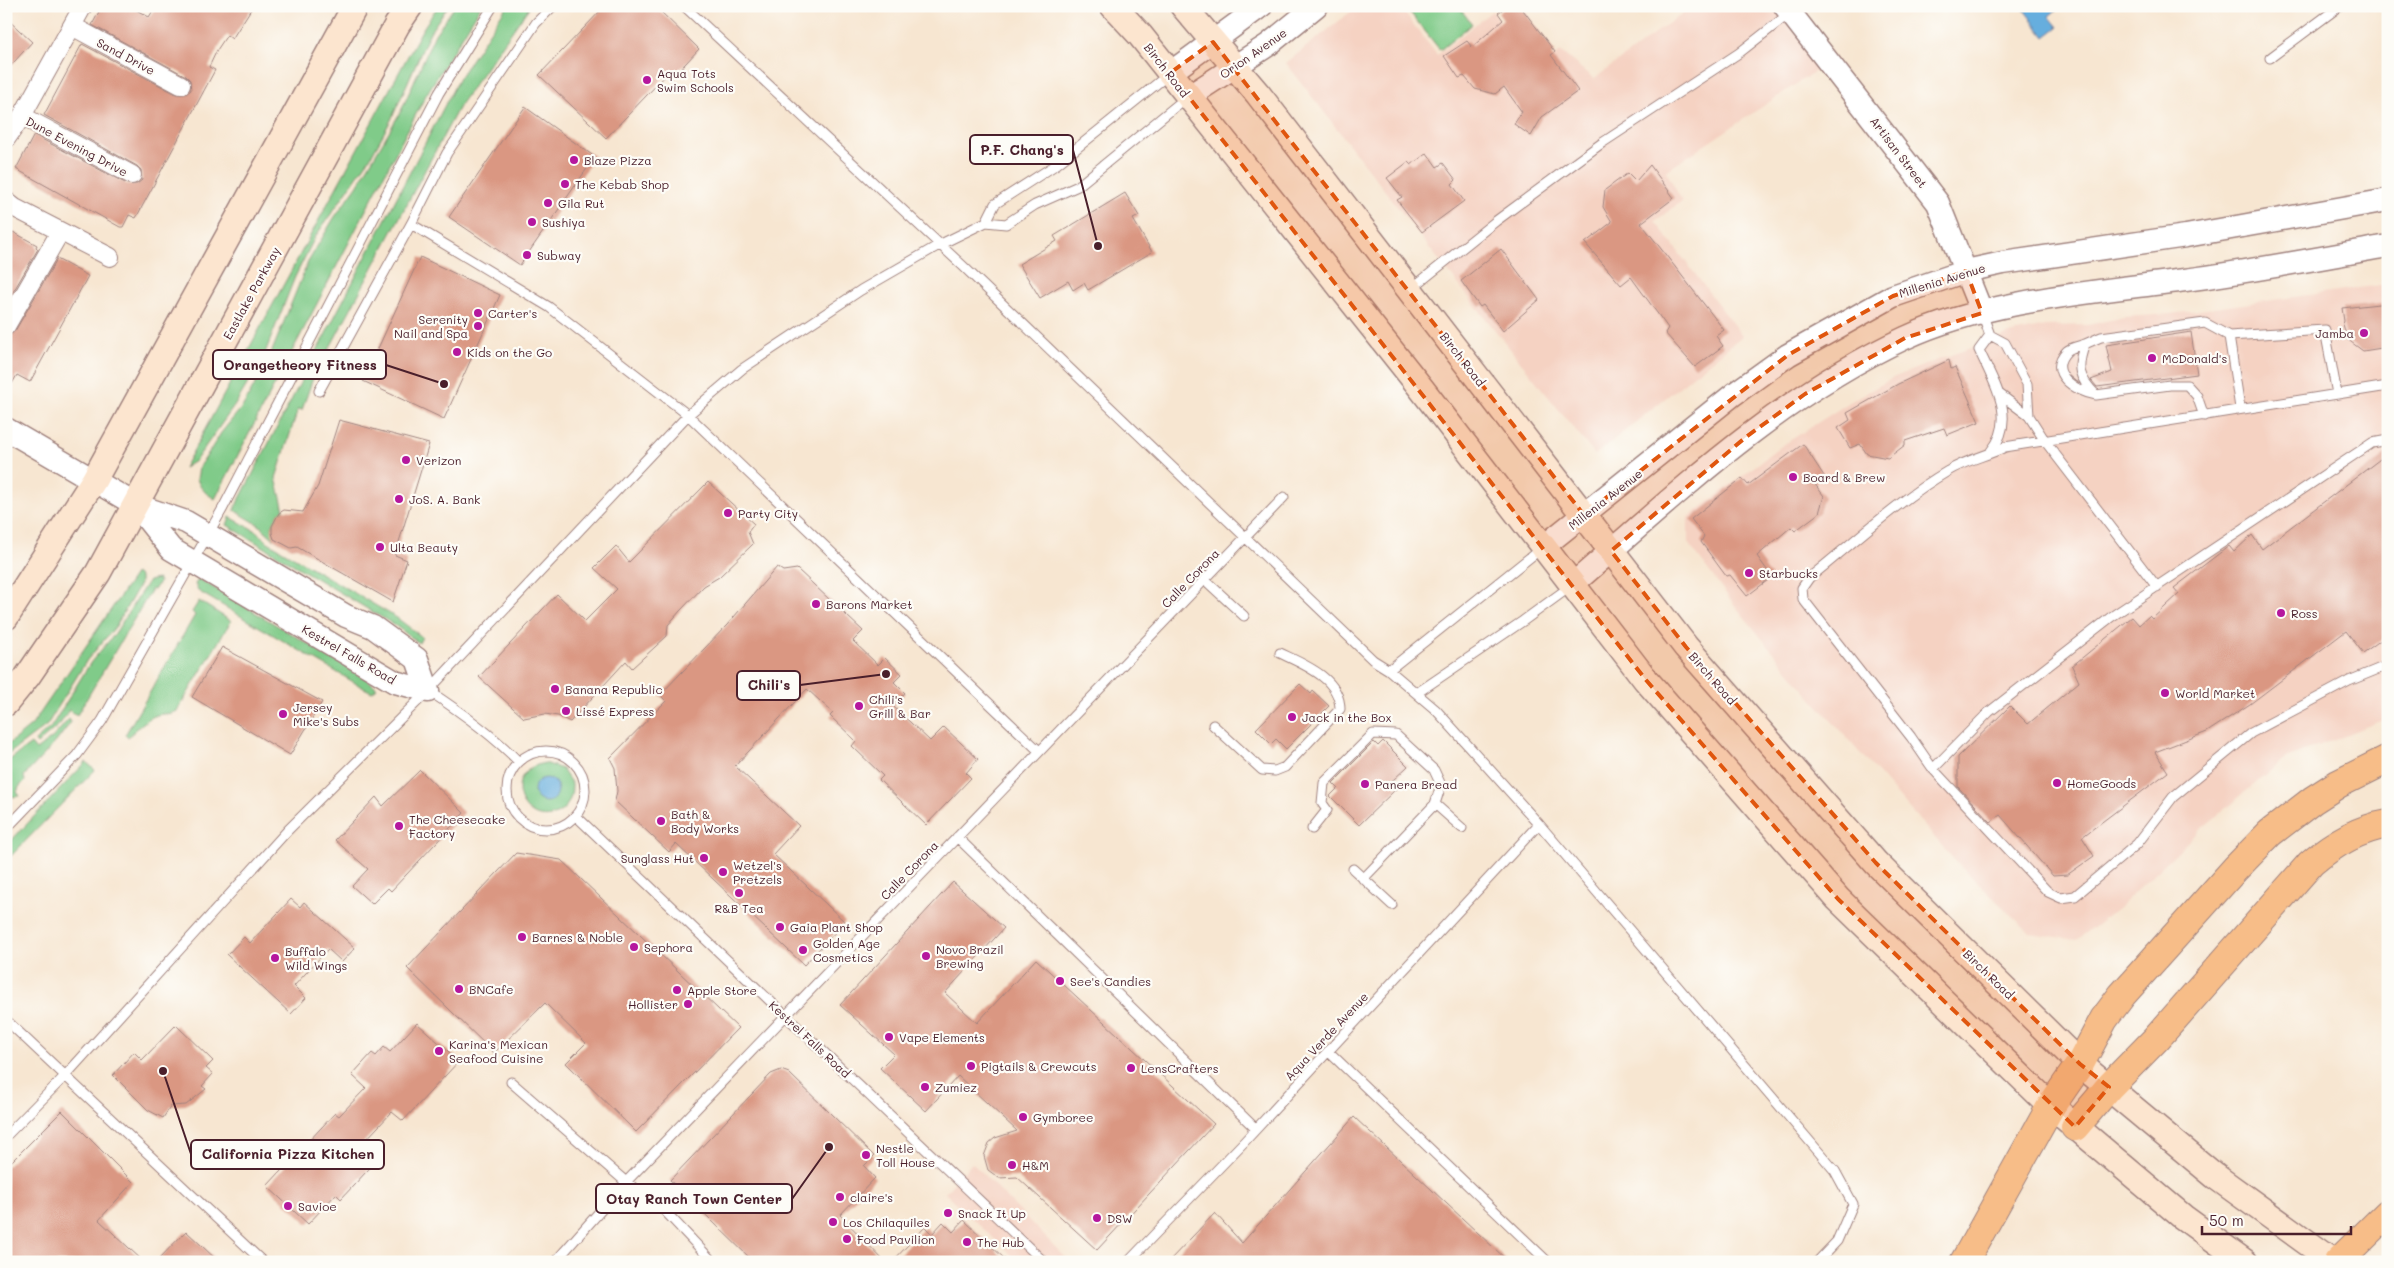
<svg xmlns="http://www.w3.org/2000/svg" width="2394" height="1268" viewBox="0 0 2394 1268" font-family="Mali,sans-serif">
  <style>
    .built { fill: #f5d2c2 }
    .green { fill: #80cb89; stroke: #65755a }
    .water { fill: #66aede; stroke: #586684 }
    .building { fill: #da9782 }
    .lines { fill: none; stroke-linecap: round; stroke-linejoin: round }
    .service-casing { stroke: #a0827e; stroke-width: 11 }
    .minor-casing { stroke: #a0827e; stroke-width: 20 }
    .tertiary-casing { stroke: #a0827e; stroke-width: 25 }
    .secondary-casing { stroke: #a0827e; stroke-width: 28 }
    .motorway-casing { stroke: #a0827e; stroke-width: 30 }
    .service { stroke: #fff; stroke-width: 9 }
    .minor { stroke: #fff; stroke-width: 18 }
    .tertiary { stroke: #fff; stroke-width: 22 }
    .secondary { stroke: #fce5cf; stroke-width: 25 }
    .motorway { stroke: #f7bd88; stroke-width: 28 }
    .marked { fill: #e0560e; fill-opacity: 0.2; stroke: #e0560e; stroke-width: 4; stroke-dasharray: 10 6; stroke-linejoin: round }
    .poi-dot { fill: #b5179e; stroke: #fdfcf7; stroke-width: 2 }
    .labels { text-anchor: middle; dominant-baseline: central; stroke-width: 4.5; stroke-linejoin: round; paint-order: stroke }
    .street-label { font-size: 12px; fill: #4a1f2b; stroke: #fdfcf7 }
    .poi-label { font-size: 12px; fill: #4a1f2b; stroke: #fdfcf7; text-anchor: start }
    .leader { fill: none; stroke: #4a1f2b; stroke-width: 2 }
    .callout-dot { fill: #4a1f2b; stroke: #fdfcf7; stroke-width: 2 }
    .callout { fill: #fdfcf7; stroke: #4a1f2b; stroke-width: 2 }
    .callout-label { font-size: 14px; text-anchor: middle; font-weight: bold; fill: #4a1f2b }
  </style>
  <rect width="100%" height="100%" fill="#fdfcf7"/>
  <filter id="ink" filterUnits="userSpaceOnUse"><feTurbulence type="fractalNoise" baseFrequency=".02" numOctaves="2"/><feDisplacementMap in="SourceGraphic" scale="10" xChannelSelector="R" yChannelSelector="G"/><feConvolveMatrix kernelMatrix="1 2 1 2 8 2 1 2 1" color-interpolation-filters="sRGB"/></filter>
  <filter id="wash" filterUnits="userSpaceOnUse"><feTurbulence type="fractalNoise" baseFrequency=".0096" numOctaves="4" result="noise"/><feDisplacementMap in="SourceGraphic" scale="20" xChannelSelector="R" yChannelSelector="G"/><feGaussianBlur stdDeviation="1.12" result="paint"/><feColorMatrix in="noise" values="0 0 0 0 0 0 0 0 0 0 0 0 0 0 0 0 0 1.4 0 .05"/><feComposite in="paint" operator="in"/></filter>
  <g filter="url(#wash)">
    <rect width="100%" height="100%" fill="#f7e6d1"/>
    <!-- built -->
    <path class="built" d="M1358,6H1399L1437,55L1492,11L1537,68L1561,52L1594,79L1692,6H1785L1829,62L1666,171L1682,201L1655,221L1742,336L1595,455L1427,245L1286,63Z
      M2388,284V718L2286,758L2201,829L2117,909L2077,940L2030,933L1958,864L1807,693L1736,607L1688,543V518L1780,447L1853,400L1895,377L1940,359L2013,333L2045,326L2088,325L2124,317L2171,314Z
      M972,1163L1070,1262H1019L945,1193Z"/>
    <!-- green -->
    <path class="green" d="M438,6H448L430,32L391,120L370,158L315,237L295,277L263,358L235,405L195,461L184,468L422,30Z
      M455,6H481L426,95L215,499L206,493L200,486L197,479L199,468L221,433L243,406L268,361L308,262L334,218L357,186L401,111L435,34Z
      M507,6H530L460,105L312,381L302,410L298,409L276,478L284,510L279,513L272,526L274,539L259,525L234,510L459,78Z
      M1405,6H1458L1472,24L1440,50Z
      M230,517L256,531L268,542L397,618L422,637L419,643L396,626L227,525Z
      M136,573L140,577V584L116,626L87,660L47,725L6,756V746L32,725Z
      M157,579L160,581L154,590L152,589L77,715L69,710L60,724L37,744L35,741L51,727L91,662L114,635L145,586L149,581Z
      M199,579L367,679L377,688L372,692L362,687L203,594L198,591L195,584Z
      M199,601L231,621L177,711C170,715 164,713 157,715C145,719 137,729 128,737L125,735L195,615L192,612Z
      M69,719L71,722L56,742L24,776L25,781L19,787L17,792L20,796L11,797L6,801V765L8,761L31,744L36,750L53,737Z
      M86,762L95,770L6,861V846Z
      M545,763L562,769L572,784C572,795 570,805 560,812C525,834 496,772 545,763Z"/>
    <!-- water -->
    <path class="water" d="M2021,6H2061L2049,16L2058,27L2045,37Z
      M534 790a12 12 0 1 1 24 0a12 12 0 1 1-24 0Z"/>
    <g id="blocks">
      <!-- building -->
      <path class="building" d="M102,6H129L149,17L156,6H253L232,39L227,35L217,50L209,67L215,70L136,218L129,215L123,227H120L16,169L34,135L127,184H137L142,180L141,170L137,166L44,115L82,44L176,94H186L191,90L190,80L186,76L92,25Z
        M605,6H655L699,49L672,78L667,74L606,138L539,75Z
        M1507,6H1520L1555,52L1551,55L1578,91L1542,117L1531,136L1514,124L1522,112L1504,87L1495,94L1475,89L1464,76L1459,78L1444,56L1467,41L1472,47L1503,20L1498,13Z
        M6,18L32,42L6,71Z
        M525,107L595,157L520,265L449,217Z
        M1427,153L1437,167L1443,163L1456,180L1452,184L1464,201L1422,232L1397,200L1402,197L1387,178L1408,162L1411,165Z
        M1650,165L1674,198L1641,223L1724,330L1716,336L1723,346L1695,367L1665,333L1668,328L1631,277L1621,285L1585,243L1612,222L1603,207L1605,190L1628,173L1636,181Z
        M1125,193L1139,216L1133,219L1152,252L1088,290L1084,283L1073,290L1068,281L1040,298L1019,264L1057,241L1054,236Z
        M6,231L12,234L13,232L37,245L36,247L38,249L6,304Z
        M1501,249L1539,300L1503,331L1483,305L1480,307L1461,281Z
        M420,257L500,295L444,419L363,381Z
        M57,259L88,276L30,382L17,375L6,394V337L15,331Z
        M2388,303V347L2363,351L2347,339L2343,324L2344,321L2342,308Z
        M2191,332L2197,374L2097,387L2091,380L2112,372L2106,345Z
        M1949,360L1951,369L1955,367L1979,422L1947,435L1944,428L1905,441V445L1888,458L1867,454L1860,444L1850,448L1838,428L1850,420L1847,413L1898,384Z
        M339,420L429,444L395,555L407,560L393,602L297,547L291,548L274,539L272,533V526L279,513L284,510L303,512L318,486Z
        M1803,444L1824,476L1814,483L1824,496L1819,513L1795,531L1791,527L1757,556L1772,577L1747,596L1730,575L1726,576L1701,542L1704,536L1691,519L1742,478L1748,485Z
        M2388,453V635L2363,653L2346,631L2250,704L2207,732L2155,752L2168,772L2082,837L2094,856L2067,875L2053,876L2000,815L1991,822L1958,787V757L2010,706L2028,724L2079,682L2072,666L2132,617L2139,625L2149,616L2152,619L2179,594L2174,588L2229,546L2234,552L2252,535L2262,549Z
        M708,482L754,524L748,532L753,544L719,577L704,586L680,611L668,625L667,636L632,668L626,661L570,722L558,716L545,714L524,718L479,677L557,594L585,621L617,589L594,568L616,546L629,562Z
        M777,567L783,571L797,569L863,631L853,641L878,665L885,658L902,674L894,682L905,693L893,706L930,741L944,727L978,759L966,773L971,778L926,825L879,780L883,776L852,746L856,741L830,716L833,713L807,689L735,766L799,826L773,854L845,922L804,965L676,844L669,852L615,801L617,791L615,768L610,758L666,701L660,695L727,625Z
        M222,647L322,702L290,755L192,697Z
        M1300,684L1311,694L1313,691L1329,706L1286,749L1276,739L1271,744L1256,729Z
        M1383,741L1408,766L1392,781L1398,787L1359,825L1330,796L1338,788L1333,783L1374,742L1378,746Z
        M420,770L464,813L391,891L388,888L372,904L352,886L368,869L335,840L376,797L383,806Z
        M516,853L561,860L738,1028L636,1132L566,1063L586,1043L545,1003L494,1053L407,968Z
        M953,882L1004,928L945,993L977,1023L1036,959L1214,1124L1097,1250L1017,1177L999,1178L988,1170L984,1156L989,1143L995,1138L1017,1131L958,1076L926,1111L880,1068L894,1054L840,1005Z
        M291,899L300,907L304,902L355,948L342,962L328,949L294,986L306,998L291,1014L227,955L244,937L250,943Z
        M417,1023L459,1061L403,1121L392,1112L363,1143L379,1158L341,1199L336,1194L308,1224L267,1186L335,1113L339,1116L366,1088L352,1075L372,1053L376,1056L384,1047L390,1052Z
        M176,1025L213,1061L206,1068L213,1074L202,1086L206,1089L186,1105L171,1106L163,1118L148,1110L113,1075L134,1052L142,1060Z
        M781,1070L789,1073L874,1156L864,1166L875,1178L840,1215L885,1262H754L670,1180L771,1074Z
        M62,1111L133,1182L99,1220L144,1262H6V1167Z
        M1354,1117L1509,1262H1168L1215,1213L1242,1243Z
        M964,1220L1008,1262H892L925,1227L932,1234L943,1222L953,1232Z
        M186,1231L219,1262H156Z"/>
    </g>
  </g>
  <g filter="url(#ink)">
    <use href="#blocks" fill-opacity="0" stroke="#a0827e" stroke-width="1"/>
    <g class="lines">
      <defs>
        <path id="service" d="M684,6L963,266L1373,660L1389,670L1436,710L1539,824L1835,1171L1853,1204L1837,1241L1817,1262
          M2270,58L2340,6
          M986,222L1006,224L1035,205L1078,186L1187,97
          M986,222L995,204L1057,164L1169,74
          M411,224L549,307L688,415L1039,751
          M1411,289L1496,221L1602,143L1739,53L1790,13
          M1982,313L1990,335L2005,343L2027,384L2029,416
          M1990,335L1979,350C1994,383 2018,419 1991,451
          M2085,344C2080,346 2071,347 2067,351C2045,373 2077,392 2096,395
          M2388,386L2005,447C1987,456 1965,460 1948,471C1900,499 1853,543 1809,578L1802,588L1803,599L1911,737L1933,769L2048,892L2061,898L2075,896L2137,844L2173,797L2251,733L2349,681L2388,665
          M319,391L411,224L447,153L536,23L553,6
          M1998,393L2029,416L2045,441L2157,587
          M2240,408L2229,336L2325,330L2337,394
          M2204,416L2197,396L2187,385H2170L2096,395C2078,377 2076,368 2085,344L2101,337L2205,323L2229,336
          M1205,580L1244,616
          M1389,670L1543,547
          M429,691C461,712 492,734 519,762
          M1417,693L1523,621L1571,586
          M1213,725L1262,770L1275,771L1285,767L1340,709C1340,678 1303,664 1280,653
          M507 790a39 39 0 1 1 78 0a39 39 0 1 1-78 0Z
          M1933,769L1989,712L2111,617L2372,443L2388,440
          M576,816L1044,1262
          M6,829L77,755L102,721L223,508L439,93L493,6
          M1312,829L1327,810L1322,803L1324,783L1373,734L1396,735L1434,770L1441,785L1435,804
          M957,837L1256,1129
          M1353,869L1392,905
          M1363,879L1435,804L1462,828
          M6,1020L263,1262
          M1328,1051L1548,1262
          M511,1082L626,1182L662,1208L713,1262
          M6,1136L65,1076L288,830L428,691L688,415L742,369L861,290L939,245L986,222
          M555,1262L626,1182L1284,497
          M1128,1262L1244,1142L1539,824"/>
        <path id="minor" d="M72,26L181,85
          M22,116L132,175
          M6,139L22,116L83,6
          M6,201L15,208L110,257
          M6,326L60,232"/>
        <path id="tertiary" d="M1785,6L1938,203L1982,313
          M1170,73L1261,6
          M1188,97L1268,45L1316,6
          M6,429L136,505L186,522L346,616L373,627L417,659L428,691
          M136,505L171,549L395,682L428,691
          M1543,547L1734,394L1788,355L1893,296L1966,271L2003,263L2186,236L2388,200
          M1572,585C1677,494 1778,397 1905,338C1986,300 2097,292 2185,280C2253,271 2320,258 2388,246"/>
        <path id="secondary" d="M1113,6L1140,35L1421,388L1646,680L1838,899L2051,1106L2183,1217L2245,1262
          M1183,6L1258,94L1686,647L1876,863L2080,1064L2215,1176L2334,1262
          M6,617L94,480L355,6
          M6,703L27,677L98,573L397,25L410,6"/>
        <path id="motorway" d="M2075,1127L2109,1087L2156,1039L2311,863C2333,844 2359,829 2388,824
          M1964,1262L2051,1106L2080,1064L2104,1019L2122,995L2235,869L2270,833L2313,800L2338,784L2388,759
          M2338,1262L2388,1213"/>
      </defs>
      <!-- service casing -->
      <use href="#service" class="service-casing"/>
      <!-- minor casing -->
      <use href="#minor" class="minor-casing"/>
      <!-- tertiary casing -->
      <use href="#tertiary" class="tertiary-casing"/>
      <!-- secondary casing -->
      <use href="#secondary" class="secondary-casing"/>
      <!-- motorway casing -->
      <use href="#motorway" class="motorway-casing"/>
      <!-- service -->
      <use href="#service" class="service"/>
      <!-- minor -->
      <use href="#minor" class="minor"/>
      <!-- tertiary -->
      <use href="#tertiary" class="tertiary"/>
      <!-- secondary -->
      <use href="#secondary" class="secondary"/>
      <!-- motorway -->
      <use href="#motorway" class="motorway"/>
    </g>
  </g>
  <!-- marked area -->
  <path class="marked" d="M1213,42L1584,515L1788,355L1893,296L1966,271L1982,313L1905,338L1805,394L1746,437L1611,551L1686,647L1876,863L2080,1064L2109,1087L2075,1127L1838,899L1646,680L1170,73Z"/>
  <!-- markers -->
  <g class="poi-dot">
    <circle cx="647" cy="80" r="5"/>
    <circle cx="574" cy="160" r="5"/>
    <circle cx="565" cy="184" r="5"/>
    <circle cx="548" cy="203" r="5"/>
    <circle cx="532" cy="222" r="5"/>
    <circle cx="527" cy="255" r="5"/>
    <circle cx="478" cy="313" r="5"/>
    <circle cx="478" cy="326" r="5"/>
    <circle cx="2364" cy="333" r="5"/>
    <circle cx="457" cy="352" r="5"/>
    <circle cx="2152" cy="358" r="5"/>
    <circle cx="406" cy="460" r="5"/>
    <circle cx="1793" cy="477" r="5"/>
    <circle cx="399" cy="499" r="5"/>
    <circle cx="728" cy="513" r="5"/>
    <circle cx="380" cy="547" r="5"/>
    <circle cx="1749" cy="573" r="5"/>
    <circle cx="816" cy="604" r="5"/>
    <circle cx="2281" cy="613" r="5"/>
    <circle cx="555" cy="689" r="5"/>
    <circle cx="2165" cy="693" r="5"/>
    <circle cx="859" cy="706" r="5"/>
    <circle cx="566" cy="711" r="5"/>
    <circle cx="283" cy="714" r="5"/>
    <circle cx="1292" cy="717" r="5"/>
    <circle cx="2057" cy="783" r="5"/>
    <circle cx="1365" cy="784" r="5"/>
    <circle cx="661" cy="821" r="5"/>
    <circle cx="399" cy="826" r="5"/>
    <circle cx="704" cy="858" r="5"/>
    <circle cx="723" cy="872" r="5"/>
    <circle cx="739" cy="893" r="5"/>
    <circle cx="780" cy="927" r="5"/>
    <circle cx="522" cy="937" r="5"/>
    <circle cx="634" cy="947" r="5"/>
    <circle cx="803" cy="950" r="5"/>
    <circle cx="926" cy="956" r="5"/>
    <circle cx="275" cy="958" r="5"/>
    <circle cx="1060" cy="981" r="5"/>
    <circle cx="459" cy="989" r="5"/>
    <circle cx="677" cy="990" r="5"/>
    <circle cx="688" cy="1004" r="5"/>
    <circle cx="889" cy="1037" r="5"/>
    <circle cx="439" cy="1051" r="5"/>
    <circle cx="971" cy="1066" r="5"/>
    <circle cx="1131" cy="1068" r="5"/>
    <circle cx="925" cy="1087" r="5"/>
    <circle cx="1023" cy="1117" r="5"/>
    <circle cx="866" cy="1155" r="5"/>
    <circle cx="1012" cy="1165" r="5"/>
    <circle cx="840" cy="1197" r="5"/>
    <circle cx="288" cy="1206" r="5"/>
    <circle cx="948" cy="1213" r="5"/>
    <circle cx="1097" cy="1218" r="5"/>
    <circle cx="833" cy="1222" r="5"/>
    <circle cx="847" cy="1239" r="5"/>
    <circle cx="967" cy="1242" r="5"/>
  </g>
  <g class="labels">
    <!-- street labels -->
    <g class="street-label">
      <text transform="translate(1253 53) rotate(-35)">Orion Avenue</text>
      <text transform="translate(126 56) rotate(28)">Sand Drive</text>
      <text transform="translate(1167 70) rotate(52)">Birch Road</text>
      <text transform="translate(77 146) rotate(28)">Dune Evening Drive</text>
      <text transform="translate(1899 152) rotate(53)">Artisan Street</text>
      <text transform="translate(1942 280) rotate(-17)">Millenia Avenue</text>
      <text transform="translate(251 293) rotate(-61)">Eastlake Parkway</text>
      <text transform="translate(1463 359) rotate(52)">Birch Road</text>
      <text transform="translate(1605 499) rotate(-38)">Millenia Avenue</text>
      <text transform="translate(1190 578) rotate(-46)">Calle Corona</text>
      <text transform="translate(349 654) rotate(30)">Kestrel Falls Road</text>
      <text transform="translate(1713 678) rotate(49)">Birch Road</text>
      <text transform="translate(909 870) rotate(-46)">Calle Corona</text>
      <text transform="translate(1989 974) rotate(44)">Birch Road</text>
      <text transform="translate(1326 1036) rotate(-47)">Aqua Verde Avenue</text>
      <text transform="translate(810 1039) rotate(43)">Kestrel Falls Road</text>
    </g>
    <!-- poi labels -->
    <g class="poi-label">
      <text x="657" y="73">Aqua Tots<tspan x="657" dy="14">Swim Schools</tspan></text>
      <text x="584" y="160">Blaze Pizza</text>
      <text x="575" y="184">The Kebab Shop</text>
      <text x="558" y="203">Gila Rut</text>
      <text x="542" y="222">Sushiya</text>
      <text x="537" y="255">Subway</text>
      <text x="488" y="313">Carter's</text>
      <text x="468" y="319" text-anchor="end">Serenity<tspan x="468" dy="14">Nail and Spa</tspan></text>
      <text x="2354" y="333" text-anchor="end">Jamba</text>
      <text x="467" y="352">Kids on the Go</text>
      <text x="2162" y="358">McDonald's</text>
      <text x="416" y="460">Verizon</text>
      <text x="1803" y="477">Board &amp; Brew</text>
      <text x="409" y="499">JoS. A. Bank</text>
      <text x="738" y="513">Party City</text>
      <text x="390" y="547">Ulta Beauty</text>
      <text x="1759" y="573">Starbucks</text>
      <text x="826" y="604">Barons Market</text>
      <text x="2291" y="613">Ross</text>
      <text x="565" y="689">Banana Republic</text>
      <text x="2175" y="693">World Market</text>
      <text x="869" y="699">Chili's<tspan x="869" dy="14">Grill &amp; Bar</tspan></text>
      <text x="293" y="707">Jersey<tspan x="293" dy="14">Mike's Subs</tspan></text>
      <text x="576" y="711">Lissé Express</text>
      <text x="1302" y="717">Jack in the Box</text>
      <text x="2067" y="783">HomeGoods</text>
      <text x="1375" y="784">Panera Bread</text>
      <text x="671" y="814">Bath &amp;<tspan x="671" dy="14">Body Works</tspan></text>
      <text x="409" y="819">The Cheesecake<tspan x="409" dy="14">Factory</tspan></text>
      <text x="694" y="858" text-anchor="end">Sunglass Hut</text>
      <text x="733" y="865">Wetzel's<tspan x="733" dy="14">Pretzels</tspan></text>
      <text x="739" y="908" text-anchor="middle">R&amp;B Tea</text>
      <text x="790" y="927">Gaia Plant Shop</text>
      <text x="532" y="937">Barnes &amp; Noble</text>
      <text x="813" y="943">Golden Age<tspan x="813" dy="14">Cosmetics</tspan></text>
      <text x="644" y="947">Sephora</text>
      <text x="936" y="949">Novo Brazil<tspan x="936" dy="14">Brewing</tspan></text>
      <text x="285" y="951">Buffalo<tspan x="285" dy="14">Wild Wings</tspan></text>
      <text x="1070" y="981">See's Candies</text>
      <text x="469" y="989">BNCafe</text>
      <text x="687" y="990">Apple Store</text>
      <text x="678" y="1004" text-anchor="end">Hollister</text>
      <text x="899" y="1037">Vape Elements</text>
      <text x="449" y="1044">Karina's Mexican<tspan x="449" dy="14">Seafood Cuisine</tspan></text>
      <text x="981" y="1066">Pigtails &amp; Crewcuts</text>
      <text x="1141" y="1068">LensCrafters</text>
      <text x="935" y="1087">Zumiez</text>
      <text x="1033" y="1117">Gymboree</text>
      <text x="876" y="1148">Nestle<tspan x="876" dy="14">Toll House</tspan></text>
      <text x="1022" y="1165">H&amp;M</text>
      <text x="850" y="1197">claire's</text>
      <text x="298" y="1206">Savioe</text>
      <text x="958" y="1213">Snack It Up</text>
      <text x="1107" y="1218">DSW</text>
      <text x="843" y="1222">Los Chilaquiles</text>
      <text x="857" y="1239">Food Pavilion</text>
      <text x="977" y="1242">The Hub</text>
    </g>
  </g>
  <!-- callouts -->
  <path class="leader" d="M1098 246L1073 150M444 384L386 365M886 674L800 685M163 1071L191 1154M829 1147L792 1199"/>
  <g class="callout-dot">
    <circle cx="1098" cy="246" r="5"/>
    <circle cx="444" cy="384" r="5"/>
    <circle cx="886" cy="674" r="5"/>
    <circle cx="163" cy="1071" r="5"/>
    <circle cx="829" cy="1147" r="5"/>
  </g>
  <g class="callout">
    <rect x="970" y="135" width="103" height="29" rx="5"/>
    <rect x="213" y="350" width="173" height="29" rx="5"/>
    <rect x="737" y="671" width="63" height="29" rx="5"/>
    <rect x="191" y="1140" width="193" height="29" rx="5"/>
    <rect x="596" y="1184" width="196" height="29" rx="5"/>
  </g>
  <g class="callout-label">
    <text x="1022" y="155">P.F. Chang's</text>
    <text x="300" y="370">Orangetheory Fitness</text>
    <text x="769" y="690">Chili's</text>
    <text x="288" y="1159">California Pizza Kitchen</text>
    <text x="694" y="1204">Otay Ranch Town Center</text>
  </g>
  <!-- margin -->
  <rect width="2394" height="1268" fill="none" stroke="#fdfcf7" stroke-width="25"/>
  <!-- scale -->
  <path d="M2202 1226v8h149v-8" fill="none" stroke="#4a1f2b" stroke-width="2.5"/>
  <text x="2209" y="1226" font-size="15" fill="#4a1f2b" stroke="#fdfcf7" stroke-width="4" paint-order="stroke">50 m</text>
</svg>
